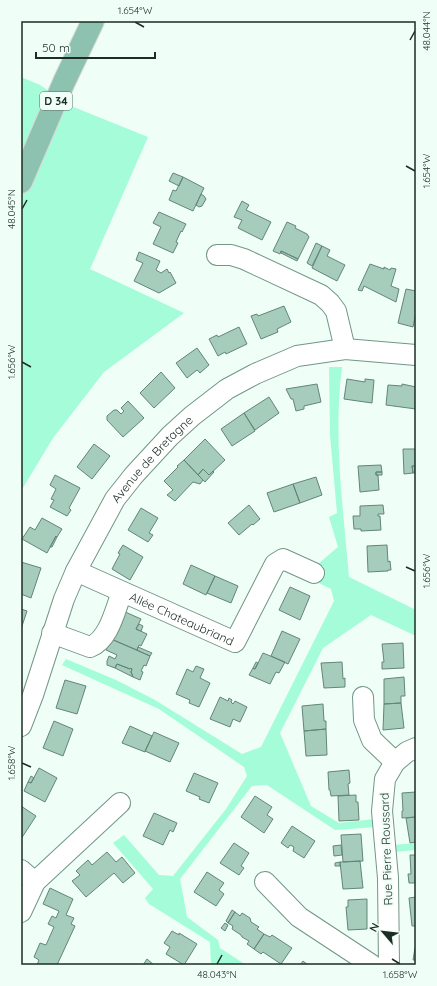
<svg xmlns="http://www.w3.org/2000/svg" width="437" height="986" viewBox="0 0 437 986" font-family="Quicksand,sans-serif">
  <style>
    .green { fill: #a4fcd9 }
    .building { fill: #a6ccbc; stroke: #628677 }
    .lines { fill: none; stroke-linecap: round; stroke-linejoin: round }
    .minor-casing { stroke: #729687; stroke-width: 22 }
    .major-casing { stroke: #d6d9d8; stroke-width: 24 }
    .minor { stroke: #fff; stroke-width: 20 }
    .major { stroke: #8cc2af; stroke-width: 22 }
    .ticks { fill: none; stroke: #1d2c25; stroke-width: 1.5 }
    .labels { text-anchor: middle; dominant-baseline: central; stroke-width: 4; stroke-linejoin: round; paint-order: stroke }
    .shield { fill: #effef7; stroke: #5c6b64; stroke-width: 1 }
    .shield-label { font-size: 11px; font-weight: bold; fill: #1d2c25 }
    .street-label { font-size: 12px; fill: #1d2c25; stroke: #effef7 }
    .neatline { fill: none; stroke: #1d2c25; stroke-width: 1.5 }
    .ticks-label { font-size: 10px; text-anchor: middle; fill: #1d2c25 }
  </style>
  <rect width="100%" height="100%" fill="#effef7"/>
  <!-- green -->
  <path class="green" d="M21,77L40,85L71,106L148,137L90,269L184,313L104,372L53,438L21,491Z
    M329,367H342C333,437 343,507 349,577L416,610V636L371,615L323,648L280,733L311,806L339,823L375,819V827L335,830L267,785L252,786L180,879L187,917L218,940L220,948L246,965H211L210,942L149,904L145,898L153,889L113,843L124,835L159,875L173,876L226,809L247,776L244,767L159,709L62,665L66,659L116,680L155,700L242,754L261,747L334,601L331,589L304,576L338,547L329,517L337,513L330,435Z
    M416,843V850L394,852L393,845Z"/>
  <!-- building -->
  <path class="building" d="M173,173L183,177L179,186L169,181Z
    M183,177L204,188L193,211L169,200L173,190L176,191Z
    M201,194L204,196L206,199L202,206L199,207L196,205Z
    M242,201L249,205L246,210L271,222L262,240L238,228L242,220L234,217Z
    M159,212L186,224L182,232L181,231L176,242L178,243L173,253L153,244L161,227L153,223Z
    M287,222L296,226L295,228L307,234L309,237L298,259L281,251L280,254L273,251Z
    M316,243L322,246L312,266L307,263Z
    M322,246L330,250L327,256L345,265L337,281L312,268Z
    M281,251L298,259L297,261L281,253Z
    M139,252L160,261L156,270L161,273L167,269L169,273L170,272L176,283L159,293L134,281L143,263L136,260Z
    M370,264L384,269V267L390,270L391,268L396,269L391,286L399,289L396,302L364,286L362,291L358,290Z
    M406,289L416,291V312L413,327L398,323Z
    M284,306L291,322L277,329L278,332L261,339L251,316L257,314L258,316Z
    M239,327L247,344L226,354L225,352L218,356L209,339L217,335L218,337Z
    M197,348L209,365L200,373L197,370L187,378L176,363Z
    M161,372L175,388L154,408L140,393Z
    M347,379L365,382V379L374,380L372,403L344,399Z
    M317,384L321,402L304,406V409L296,411L293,399H291L286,389Z
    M402,384L416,387V409L386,405L388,385L402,386Z
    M269,397L279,413L255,430L244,413Z
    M128,401L144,418L123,437L107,420V416L114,410H117L121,414L124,411L121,408Z
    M244,413L255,431L232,446L221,429Z
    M205,439L225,460L209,475L203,469L198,475L184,460Z
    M94,444L110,456L92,479L77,467Z
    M403,449H416V469L415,466H412L413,473L404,474Z
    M184,460L203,480L200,484L193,482L175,501L167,495L173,490L164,481L178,467L177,466Z
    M381,465L382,472H376V475H378L379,490L360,492L358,466Z
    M412,466H415V473H413Z
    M203,469L209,475L213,471L214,472L205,482L198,475Z
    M376,472H382V475H376Z
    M55,475L80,488L69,508L71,510L67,516L50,507L54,500L51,499L56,489L50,485Z
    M316,477L322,495L300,503L293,484Z
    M293,484L300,503L274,512L267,493Z
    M249,505L260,519L253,525L252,524L239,535L228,523Z
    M383,505L384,514H378V516H380L381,530L361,531V529H354L353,516H360V506Z
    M141,508L158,518L149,533L153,535L148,542L128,530Z
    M42,518L62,529L57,537L56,536L47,553L22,539L30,527L35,530Z
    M56,536L57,537L52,547H50Z
    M123,545L143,557L130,580L112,569L120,554L118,553Z
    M387,545L388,562L390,561L391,570H388V571L368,572L367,546Z
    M21,562L41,568L31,598L21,594Z
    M191,565L215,576L206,595L183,584Z
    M215,576L238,586L231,603L207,593Z
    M290,587L310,596L300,620L279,610Z
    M21,609L27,611L21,629Z
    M123,611L141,619L136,629L147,634L141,646L139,645L137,650L111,639Z
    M139,624L143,626L141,631L136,629Z
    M282,631L300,639L288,664L271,656Z
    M111,639L150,656L146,666L144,665L141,671L143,672L140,680L133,677L131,672L132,669L131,668L130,669L117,664L115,668L107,665V661L109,656L115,659L117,655L106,650Z
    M403,643L404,668L382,669V662H384L382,644Z
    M138,647L152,653L150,656L137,650Z
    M263,653L285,662L279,673L276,672L270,684L249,675L253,668L255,669Z
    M256,662L258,663L255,669L253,668Z
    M342,662L343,679L345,678V687L324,688L321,663Z
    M117,664L130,669L131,668L132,669L131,672L133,677L115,668Z
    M196,666L204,669L200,678L210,683L199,707L189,703L190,700L176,694L187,669L193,672Z
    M404,677L405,696H401V703L384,704V679Z
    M65,680L86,686L77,714L56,708Z
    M220,697L228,701L229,698L232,700L231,702L233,704L235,701L247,707L240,722L233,719L230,727L210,719Z
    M401,703L404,728L383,730L384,704Z
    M323,704L324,721H326V729L304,731L302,706Z
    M54,721L73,729L63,756L43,748Z
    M130,726L152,736L145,752L122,743Z
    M326,729L327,755L306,756L304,731Z
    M154,732L179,743L170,762L145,751Z
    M39,768L57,778L45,802L24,791L28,782L31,783Z
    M349,770L350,783L348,784L349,795L331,796L330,790H329L328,772Z
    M194,773L218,783L209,803L199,799L200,797L186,791Z
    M31,776L34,778L31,783L28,782Z
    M416,792V817L402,818V811H403L402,793Z
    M356,795V802H358L359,820L339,821L338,796Z
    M255,796L272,807L267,815L273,819L264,833L241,817Z
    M21,806L36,816L21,839Z
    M154,813L177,823L173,832L170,830L163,845L143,836Z
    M416,817V842L410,843L406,818Z
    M292,826L315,841L304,858L293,851L294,847L290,845L288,848L281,843Z
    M361,834L363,861L343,862L341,835Z
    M234,843L249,853L241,866L244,868L239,875L220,863Z
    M341,845L342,855L334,856L333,846Z
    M107,852L116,862L122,857L135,873L123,883L114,873L86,897L72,881L80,875L76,871L88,860L92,865Z
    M410,855H416V883H409L408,874H411Z
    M360,861L363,888L343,889L340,862Z
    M340,862V866H335V863Z
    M207,872L224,883L219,890L224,894L216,906L194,892Z
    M50,888L73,899L66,915L74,918L71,924L75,926L57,965H37L39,960L34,957L40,943L46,945L54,927L48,924L52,916L56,918L59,911L43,904Z
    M416,897V926H412L409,898Z
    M367,899V929L348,930L346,907H348V900Z
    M232,910L235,912L228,923L226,921Z
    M235,912L240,916L242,913L250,918L251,922L259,927L257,929L264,934L254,949L247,944L249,941L242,937L241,935L232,929L233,926L228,923Z
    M225,923L228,925L225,931L221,928Z
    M172,931L179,935V933L197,944L184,965L166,954L170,947L164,943Z
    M264,934L270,937L272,935L292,948L281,964L263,952L261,954L254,949Z
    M415,948H416V960H413Z
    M147,959L154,965H143Z
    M303,961L308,965H300Z"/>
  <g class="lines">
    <defs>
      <g id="minor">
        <path d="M217,255H231L244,259L321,295L330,303L336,311L345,349"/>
        <path id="s1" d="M76,571L235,642L275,564L283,559L314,573"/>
        <path d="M52,633L90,647C109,640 115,610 122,592"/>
        <path d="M363,697L364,720L372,740L395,762"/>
        <path id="s2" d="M21,726L33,695L64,599L76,571L115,499L134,475L170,436L192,416L227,389L255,374L297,356L345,349L416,355"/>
        <path d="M21,870L35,882"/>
        <path d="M265,882L299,917L372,965"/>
        <path d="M21,912L35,882L120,803"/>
        <path d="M389,965L388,878L382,811L385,779L395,762L407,752L416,748"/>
      </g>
      <path id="major" d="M21,182L64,82L93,21"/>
    </defs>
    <!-- minor casing -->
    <use href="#minor" class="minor-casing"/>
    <!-- major casing -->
    <use href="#major" class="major-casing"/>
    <!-- minor -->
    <use href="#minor" class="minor"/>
    <!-- major -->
    <use href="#major" class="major"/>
  </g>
  <!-- ticks -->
  <path class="ticks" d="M135,22L144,27M410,40L415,31M406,166L415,171M22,209L27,200M22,362L31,367M406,567L415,571M22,763L31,767M392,959L400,964M217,964L222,955"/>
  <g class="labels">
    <!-- shield labels -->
    <rect class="shield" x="40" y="92" width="32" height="18" rx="3"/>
    <g class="shield-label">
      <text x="56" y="101">D 34</text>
    </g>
    <!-- street labels -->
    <g class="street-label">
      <text stroke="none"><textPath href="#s2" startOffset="301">Avenue de Bretagne</textPath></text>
      <text stroke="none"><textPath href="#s1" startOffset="116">Allée Chateaubriand</textPath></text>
      <text transform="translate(386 849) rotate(-92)">Rue Pierre Roussard</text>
    </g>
  </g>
  <!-- border -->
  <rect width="437" height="986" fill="none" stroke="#effef7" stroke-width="44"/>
  <!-- north arrow -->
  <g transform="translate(383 932) rotate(298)" stroke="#effef7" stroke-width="3" paint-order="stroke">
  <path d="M0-3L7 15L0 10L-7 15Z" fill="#1d2c25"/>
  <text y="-6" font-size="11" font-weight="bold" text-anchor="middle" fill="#1d2c25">N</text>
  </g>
  <!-- scale -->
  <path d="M36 52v6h119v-6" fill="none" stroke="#1d2c25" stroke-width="2"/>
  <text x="42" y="52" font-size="12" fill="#1d2c25" stroke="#effef7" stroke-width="3" paint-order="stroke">50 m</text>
  <rect x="22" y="22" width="393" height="942" class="neatline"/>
  <g class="ticks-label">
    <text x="135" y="14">1.654°W</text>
    <text transform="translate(426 31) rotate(-90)" y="4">48.044°N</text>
    <text transform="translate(426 171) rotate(-90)" y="4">1.654°W</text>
    <text transform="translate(11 209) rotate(-90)" y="4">48.045°N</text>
    <text transform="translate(11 362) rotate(-90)" y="4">1.656°W</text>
    <text transform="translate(426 571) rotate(-90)" y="4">1.656°W</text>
    <text transform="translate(11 763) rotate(-90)" y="4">1.658°W</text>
    <text x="217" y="978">48.043°N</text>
    <text x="400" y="978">1.658°W</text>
  </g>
</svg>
